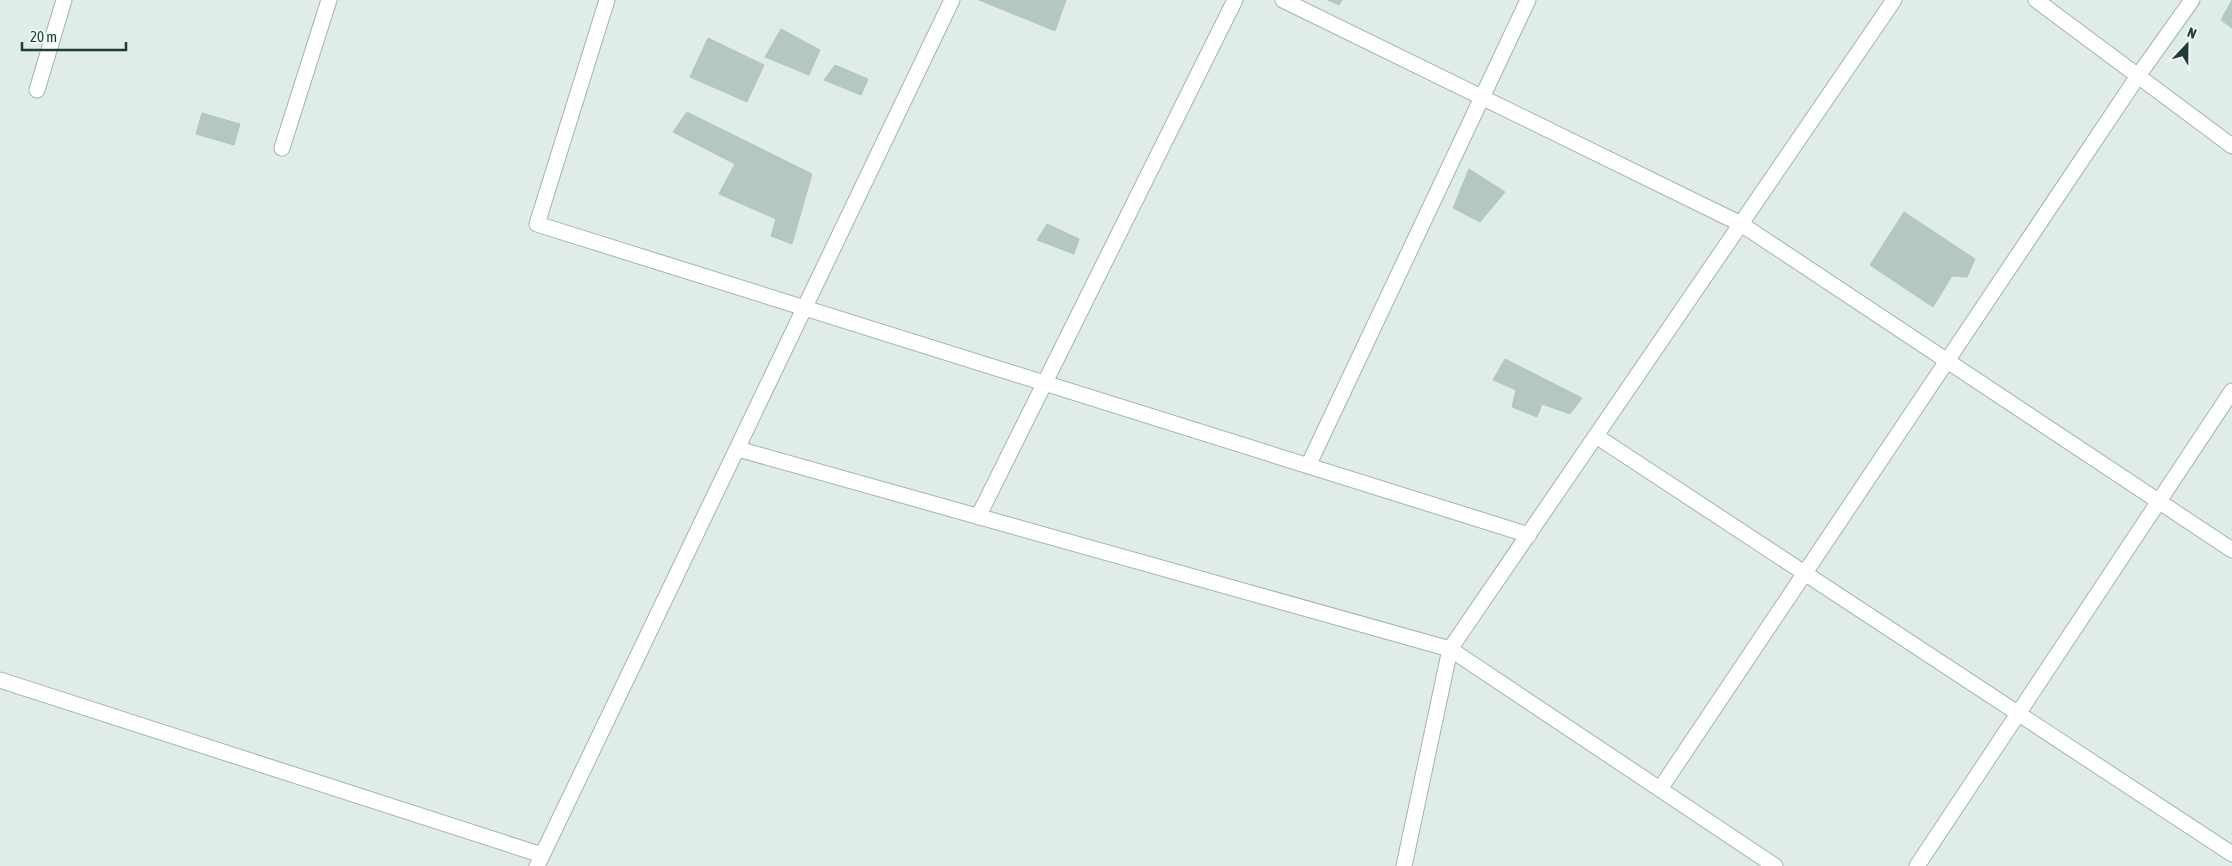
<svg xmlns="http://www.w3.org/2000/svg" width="2232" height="866" viewBox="0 0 2232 866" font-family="'Asap Condensed',sans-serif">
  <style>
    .building { fill: #b5c7c1; stroke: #b2c6c0 }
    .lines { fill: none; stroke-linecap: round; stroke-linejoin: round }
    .minor-casing { stroke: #a2b4b0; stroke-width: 17 }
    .minor { stroke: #fff; stroke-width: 15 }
  </style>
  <rect width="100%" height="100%" fill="#e0ece8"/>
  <!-- building -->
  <path class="building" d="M979,0H1066L1055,31Z
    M1328,0H1342L1339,5Z
    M2232,0V28L2221,20Z
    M781,29L820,50L809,75L765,57Z
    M708,38L764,65L747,102L690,77Z
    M835,65L868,79L861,95L824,80Z
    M687,112L812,174L792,244L771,236L776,219L719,194L735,164L673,132Z
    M202,113L240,124L234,145L196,134Z
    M1469,169L1505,192L1480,222L1453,208Z
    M1904,212L1975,259L1967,277L1952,276L1933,307L1870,265Z
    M1047,224L1079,239L1074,254L1037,240Z
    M1505,359L1582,398L1570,414L1542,404L1537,417L1512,407L1516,390L1493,380Z"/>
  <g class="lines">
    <defs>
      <path id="minor" d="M607,0L537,224L1529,535
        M1283,0L1741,224L2232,550
        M2036,0L2232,146
        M37,90L64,0
        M282,148L329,0
        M1596,436L2232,854
        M738,449L1450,649L1775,866
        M1308,466L1528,0
        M978,517L1235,0
        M0,680L542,855
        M1660,789L2138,76L2192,0
        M537,866L952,0
        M1404,866L1450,649L1894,0
        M1917,866L2232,391"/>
    </defs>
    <!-- minor casing -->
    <use href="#minor" class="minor-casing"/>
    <!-- minor -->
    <use href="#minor" class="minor"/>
  </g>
  <!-- north arrow -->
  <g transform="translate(2187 45) rotate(22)" stroke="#f0f8f5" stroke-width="4" paint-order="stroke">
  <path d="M0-4L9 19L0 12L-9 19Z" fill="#1f3d38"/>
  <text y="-8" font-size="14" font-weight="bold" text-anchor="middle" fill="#1f3d38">N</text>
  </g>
  <!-- scale -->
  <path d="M22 42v8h104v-8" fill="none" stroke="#1f3d38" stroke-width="2.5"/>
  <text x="30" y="42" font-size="15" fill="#1f3d38" stroke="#f0f8f5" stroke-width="4" paint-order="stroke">20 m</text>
</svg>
